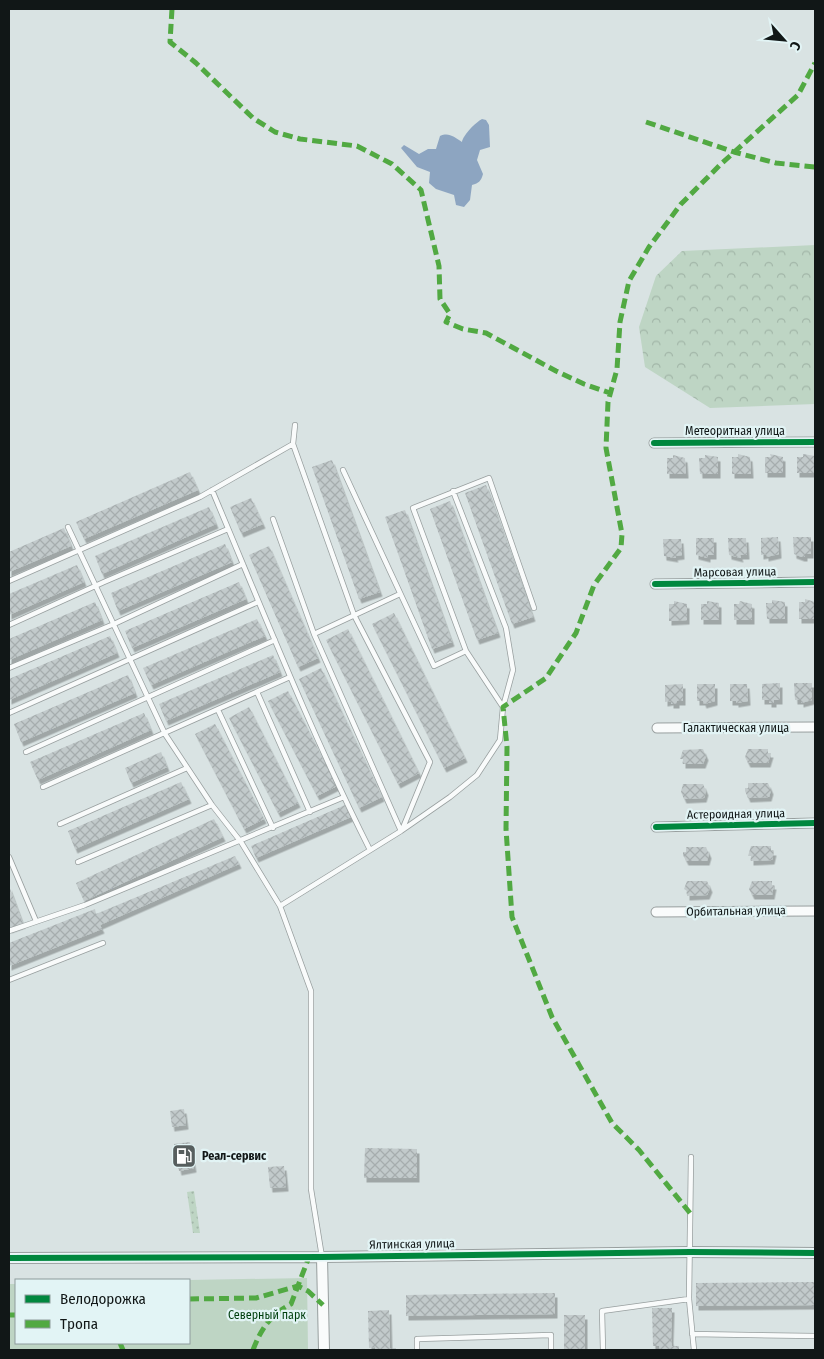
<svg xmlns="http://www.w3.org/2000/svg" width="824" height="1359" viewBox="0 0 824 1359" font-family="'Fira Sans Condensed',sans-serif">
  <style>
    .grass { fill: url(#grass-dots) }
    .forest { fill: url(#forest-crowns) }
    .park { fill: #bed5c4 }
    .water { fill: #8da5c1 }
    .building { fill: url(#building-cross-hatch); filter: url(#shadow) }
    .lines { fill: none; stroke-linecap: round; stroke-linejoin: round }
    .service-casing { stroke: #989f9f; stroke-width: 6 }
    .minor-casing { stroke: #989f9f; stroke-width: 11 }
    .tertiary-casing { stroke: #989f9f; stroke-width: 12 }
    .service { stroke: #f9fbfb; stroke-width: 4.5 }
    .minor { stroke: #f9fbfb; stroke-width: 9 }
    .tertiary { stroke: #f9fbfb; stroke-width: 10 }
    .quiet { stroke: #51a942; stroke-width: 5; stroke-dasharray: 10 5; stroke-linecap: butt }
    .cycleway-casing { stroke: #e2f4f5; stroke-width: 9 }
    .cycleway { stroke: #00873e; stroke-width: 6 }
    .labels { text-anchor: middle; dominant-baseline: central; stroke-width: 4.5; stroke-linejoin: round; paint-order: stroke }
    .street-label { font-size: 12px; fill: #111717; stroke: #e2f4f5 }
    .poi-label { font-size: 12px; font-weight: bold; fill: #111717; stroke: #e2f4f5; text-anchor: start }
    .park-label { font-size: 12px; fill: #003f0e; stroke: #e2f4f5 }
  </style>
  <defs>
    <pattern id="grass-dots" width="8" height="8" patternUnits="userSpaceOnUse" patternTransform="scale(1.25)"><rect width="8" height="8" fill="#bed5c4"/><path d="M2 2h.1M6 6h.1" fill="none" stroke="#a2b6a8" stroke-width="1.8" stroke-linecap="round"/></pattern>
    <pattern id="forest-crowns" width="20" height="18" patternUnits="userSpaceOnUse" patternTransform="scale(1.25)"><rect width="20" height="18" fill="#bed5c4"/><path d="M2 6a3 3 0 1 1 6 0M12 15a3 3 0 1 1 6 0" fill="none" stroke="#a2b6a8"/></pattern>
    <pattern id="building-cross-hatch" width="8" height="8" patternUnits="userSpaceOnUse" patternTransform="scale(1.25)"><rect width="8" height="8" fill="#c2cacb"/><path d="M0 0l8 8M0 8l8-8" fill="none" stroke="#a6adae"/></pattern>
    <filter id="shadow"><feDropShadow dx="2.5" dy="4.5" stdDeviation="0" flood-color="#0004"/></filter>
  </defs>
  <rect width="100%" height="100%" fill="#d9e3e3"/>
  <!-- grass -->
  <path class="grass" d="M194,1191L200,1233H193L187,1192Z"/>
  <!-- forest -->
  <path class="forest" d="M815,245V404L710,408L645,367L639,327L656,276L682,251Z"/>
  <!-- park -->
  <path class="park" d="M307,1278L308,1350H9V1284H16V1343H189V1280Z"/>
  <!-- water -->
  <path class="water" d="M482,119L486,120L489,125L490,147L480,150L477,160L483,174C481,181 479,183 472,185L470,200L464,207L456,205L454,195L436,189L429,183L430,172L417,167L401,148L404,145L419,154L428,149H436L440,136C449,132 454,137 462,142C463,135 476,122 482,119Z"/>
  <!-- building -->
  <path class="building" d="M738,454L750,457L751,474H732V457H738Z
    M770,454L783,457V473H765V457H771Z
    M803,454L815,456V473H797V457H803Z
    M673,455L685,458L686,474H667V458H673Z
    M705,455L718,457V474H700L699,458H705Z
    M332,460L380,592L359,599L312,467Z
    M190,472L198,490L84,539L76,522Z
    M486,485L533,617L512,624L465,493Z
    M251,498L263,524L241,533L230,507Z
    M450,501L498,633L477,640L430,509Z
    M209,507L216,524L102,574L95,556Z
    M405,510L452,642L432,649L385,517Z
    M64,528L71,546L9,572V552Z
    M778,537L779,554L766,557V554L761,555V538Z
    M793,537H811V554H805V557H802L794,554Z
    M696,538H714V555H708V558L696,555Z
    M728,538H746L747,555H740L741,558L729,555Z
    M663,539H681L682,555L675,556L676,558L664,556Z
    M225,544L232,562L118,611L111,593Z
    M269,546L318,658L298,667L249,555Z
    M77,565L84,582L9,615V594Z
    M239,582L246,599L132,648L125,631Z
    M805,599L815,602V619H799V602H805Z
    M772,600L785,602V619H767L766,603H772Z
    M674,601L687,604V620L669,621V604H674Z
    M707,601L719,603V620H701V604H707Z
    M740,601L752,604V620H734V604H739Z
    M95,602L102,620L9,660V639Z
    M394,613L465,758L444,768L372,624Z
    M257,619L265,636L151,685L143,668Z
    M348,629L419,773L398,784L326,640Z
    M110,636L117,653L9,700V679Z
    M273,655L280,672L166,721L159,704Z
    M321,668L382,797L359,808L299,679Z
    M128,675L135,693L21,742L14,724Z
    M780,683V700H774V703H769V700H762V684Z
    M794,683H812V700L801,703V700H795Z
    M683,684V701H677V704H671V701L665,702V685Z
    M697,684H715V701L704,704L703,701H697Z
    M730,684H747L748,701L736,703V701H730Z
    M288,691L337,786L317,796L268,701Z
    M249,707L298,803L278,813L229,718Z
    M144,713L151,730L38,780L30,762Z
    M215,724L264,819L244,829L195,734Z
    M703,749L706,756L703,764H683V759H680L683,750Z
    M748,749H768V753H771L768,763H748L745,757Z
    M161,752L167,767L131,783L125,768Z
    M181,782L189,799L75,849L68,831Z
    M748,783H768L771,790L769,797L748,798L745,791V788H748Z
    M683,784H703L706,791L704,798L684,799L681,792Z
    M345,805L351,817L256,858L251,846Z
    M214,819L223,837L84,901L76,883Z
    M751,846H771V851H774L772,860L751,861V856H748Z
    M686,847H706L709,854L707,861H686L683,855V852H686Z
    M235,856L239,864L100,925L102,929L9,966V943L95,909L96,914Z
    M687,881H707L710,888L707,895L687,896V891L684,889Z
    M752,881H772V885H774L772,895H752L749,889Z
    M9,886L23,924L9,929Z
    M184,1109L186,1125L172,1127L170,1111Z
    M190,1142L194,1168L179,1171L174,1144Z
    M365,1148L417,1149V1178H364Z
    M284,1166L286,1187L270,1188L268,1167Z
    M815,1282V1305L696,1306V1283Z
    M555,1293V1314L406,1316V1295Z
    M652,1308H672L671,1339L672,1346H679V1350H659V1346H653Z
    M389,1310L390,1348H396V1350H375V1347L369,1348L368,1311Z
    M564,1315H585V1350H564Z"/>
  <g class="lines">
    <defs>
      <path id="service" d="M295,425L293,444L354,615L430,762L402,830
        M343,470L434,666L466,651L503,707
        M212,490C263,611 311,733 370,850
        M273,519L314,634L401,831
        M68,527L165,734L212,805L241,842L280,906L311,991V1189L322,1257
        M9,581L200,497L293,444
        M9,625L104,582L228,529
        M314,634L400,594
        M466,651L413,508L489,478L534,608
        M9,668L114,624L243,564
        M257,692L310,812
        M218,710L273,828
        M9,713L258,602
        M26,752L275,640
        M43,787L290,677
        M60,824L187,768
        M9,857L36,921
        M78,862L212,805
        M280,906L401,831L450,797L477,775L500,740L503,707L513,670L506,628L453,491
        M9,931L85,905L344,797
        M9,980L103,943
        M691,1157L689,1299L694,1350
        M692,1334L815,1336
        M417,1350V1339L551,1335V1350
        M603,1350L602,1311L689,1299"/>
      <path id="minor" d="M654,443L815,442
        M655,584L815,582
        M657,728L815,727
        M656,827L815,823
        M656,912L815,911"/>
      <path id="tertiary" d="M322,1257L324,1350
        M9,1258L322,1257L690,1252L815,1253"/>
    </defs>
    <!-- service casing -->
    <use href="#service" class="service-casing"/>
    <!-- minor casing -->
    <use href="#minor" class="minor-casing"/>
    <!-- tertiary casing -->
    <use href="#tertiary" class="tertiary-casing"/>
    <!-- service -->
    <use href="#service" class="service"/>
    <!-- minor -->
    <use href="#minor" class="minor"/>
    <!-- tertiary -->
    <use href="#tertiary" class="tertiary"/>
    <!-- quiet -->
    <path class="quiet" d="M172,9L170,42L196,63L253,118L275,132L300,139L357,146L392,164L421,190L439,266L440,299L450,314L446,322L463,329L486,333L556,371L584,384L610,393
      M646,122L734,152L776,163L815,167
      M690,1213L639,1150L612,1123L552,1017L512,917L506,829L507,747L503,707L546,678L576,633L594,585L621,548L622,534L606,448L608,402L617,369L620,322L629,281L649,247L681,204L721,164L798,95L815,63
      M189,1299L256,1298L298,1286L308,1291L323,1305
      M9,1315H16
      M120,1343L123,1350
      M253,1350C261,1329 270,1315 291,1304L309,1257"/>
    <defs>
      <path id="cycleway" d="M654,443L815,442
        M655,584L815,582
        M656,827L815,823
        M9,1258L322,1257L690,1252L815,1253"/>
    </defs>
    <!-- cycleway casing -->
    <use href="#cycleway" class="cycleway-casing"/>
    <!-- cycleway -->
    <use href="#cycleway" class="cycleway"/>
  </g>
  <!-- icons -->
  <defs>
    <symbol id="fuel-square" viewBox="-11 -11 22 22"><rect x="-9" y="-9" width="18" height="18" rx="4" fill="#575e5e" stroke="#e2f4f5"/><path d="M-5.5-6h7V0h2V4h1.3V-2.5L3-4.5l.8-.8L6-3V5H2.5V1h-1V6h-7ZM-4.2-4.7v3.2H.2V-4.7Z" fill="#fff"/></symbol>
  </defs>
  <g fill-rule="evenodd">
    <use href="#fuel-square" x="170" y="1142" width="28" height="28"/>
  </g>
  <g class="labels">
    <!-- street labels -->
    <g class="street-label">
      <text x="735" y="431">Метеоритная улица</text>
      <text transform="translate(735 572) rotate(-1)">Марсовая улица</text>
      <text x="736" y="728">Галактическая улица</text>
      <text transform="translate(736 814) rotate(-1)">Астероидная улица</text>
      <text transform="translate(736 911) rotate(-1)">Орбитальная улица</text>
      <text transform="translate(412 1244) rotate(-1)">Ялтинская улица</text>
    </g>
    <!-- poi labels -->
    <g class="poi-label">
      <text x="202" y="1156">Реал-сервис</text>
    </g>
    <!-- park labels -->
    <g class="park-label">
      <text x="267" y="1315">Северный парк</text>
    </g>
  </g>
  <!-- border -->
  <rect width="824" height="1359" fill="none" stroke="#111717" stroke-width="20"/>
  <!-- legend -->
  <rect x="15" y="1279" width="175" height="65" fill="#e2f4f5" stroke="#8e9c9c"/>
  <rect x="25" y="1295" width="25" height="8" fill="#00873e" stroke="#8e9c9c"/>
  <text x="60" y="1304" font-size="15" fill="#111717">Велодорожка</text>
  <rect x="25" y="1320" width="25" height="8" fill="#51a942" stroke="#8e9c9c"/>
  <text x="60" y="1329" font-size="15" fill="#111717">Тропа</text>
  <!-- north arrow -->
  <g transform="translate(784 40) rotate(117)" stroke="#e2f4f5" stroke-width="4" paint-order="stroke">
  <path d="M0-4L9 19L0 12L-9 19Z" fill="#111717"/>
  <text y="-8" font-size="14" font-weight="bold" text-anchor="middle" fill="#111717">С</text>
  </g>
</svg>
